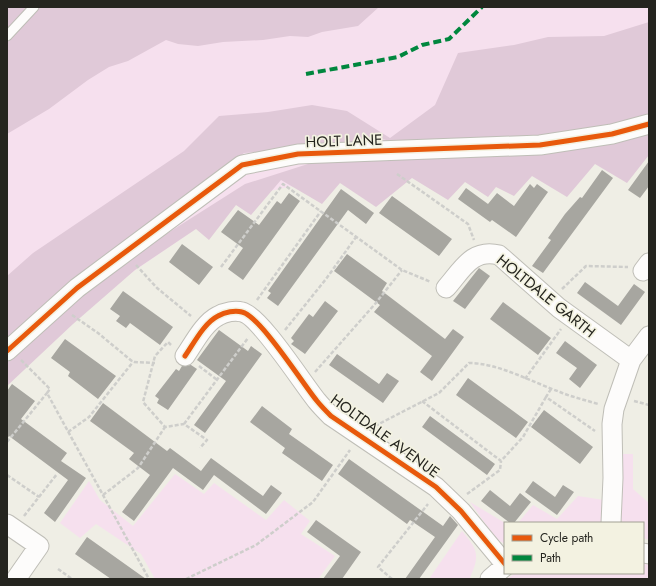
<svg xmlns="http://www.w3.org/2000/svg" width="656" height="586" viewBox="0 0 656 586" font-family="Jost,sans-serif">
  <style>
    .green { fill: #f6e0ee }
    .forest { fill: #e0c9d8; fill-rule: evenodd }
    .building { fill: #a7a6a0 }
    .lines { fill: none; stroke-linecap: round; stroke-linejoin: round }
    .lane-casing { stroke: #bfbeb7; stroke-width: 11 }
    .street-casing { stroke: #bfbeb7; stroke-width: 21 }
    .path { stroke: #cececb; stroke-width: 2.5; stroke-dasharray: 4 2; stroke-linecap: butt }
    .lane { stroke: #fdfcfb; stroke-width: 9 }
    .street { stroke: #fdfcfb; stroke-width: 19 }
    .quiet { stroke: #00873e; stroke-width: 4; stroke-dasharray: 8 4; stroke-linecap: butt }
    .cycleway-casing { stroke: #f3f2e1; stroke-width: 8 }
    .cycleway { stroke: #e8590c; stroke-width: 5 }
    .labels { text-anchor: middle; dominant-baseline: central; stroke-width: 3.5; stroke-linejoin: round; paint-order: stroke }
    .street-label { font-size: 15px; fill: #25251f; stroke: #f3f2e1 }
  </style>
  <rect width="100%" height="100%" fill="#efeee5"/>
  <!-- green -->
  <path class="green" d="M7,7H649V104L585,123L242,197L7,358Z
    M621,454H633V489L649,503V540L643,538V523H623L621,519Z
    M175,474L204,494L214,483L266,520L284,500L310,521L301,534L335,556L319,578L321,579H155L141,554L96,524L80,538L60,523L89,481L100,500L133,526Z
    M578,496L604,500L603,520L599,523H518L533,505L557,519Z
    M470,502L505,523V544L496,539Z
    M462,531C478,550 480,555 470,578L429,579Z
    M643,563L649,565V579H506L516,573H643Z"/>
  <!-- forest -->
  <path class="forest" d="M7,7H379L358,26L322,32L308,37L290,36L263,40L223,42L198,46L178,44L166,40L128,61L109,67L88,80L49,109L7,134Z
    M649,22V155L627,183L595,164L567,197L532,176L514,196L496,187L488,197L465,182L448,200L412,178L376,207L340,183L322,204L281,180L251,215L236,205L209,240L196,229L135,270L73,324L7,386V276L33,253L184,151L219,116L268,112L312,105L347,111L390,138L435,105L458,53L514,45L548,37L604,36ZM386,139L245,184L67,297L244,153L352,144Z"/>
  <!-- building -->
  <path class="building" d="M649,161V186L640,198L628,190Z
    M602,170L613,178L543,273L532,266L551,240L548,238L565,214L580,197L582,198Z
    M530,184L534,188L537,184L548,192L516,237L492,220L490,222L458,199L466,188L488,204L497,193L514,206Z
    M341,189L374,213L366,224L348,210L278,306L267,298L271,293L268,291Z
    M289,193L300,201L243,280L228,269L243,248L221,232L238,210L259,225L277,201L281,204Z
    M392,196L452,239L439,256L379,213Z
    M182,244L213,267L199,285L169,262Z
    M347,254L387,283L382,291L445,339L453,329L464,337L432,381L420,372L432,356L374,312L380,305L334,271Z
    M479,268L490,276L465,309L453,301Z
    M585,282L618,306L634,284L645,292L621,325L577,293Z
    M123,291L173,327L160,345L130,323L126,328L116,321L120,316L110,309Z
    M325,301L338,311L305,354L291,344L294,341L291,338L309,314L313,317Z
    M503,302L551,338L538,355L490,319Z
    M219,330L248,351L251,346L262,354L205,433L194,425L226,381L197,360Z
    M65,339L116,376L98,399L68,376L70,372L51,358Z
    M565,341L597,365L580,388L569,379L577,368L556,353Z
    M337,354L379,384L387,373L399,381L383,403L329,365Z
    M191,365L197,369L168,410L157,403L159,399L155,396L176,369L179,371L182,366Z
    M468,378L528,422L516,438L456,395Z
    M12,384L35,401L21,419L67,453L61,461L86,478L55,522L44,513L68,480L9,436L7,439V391Z
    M103,403L167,451L170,448L201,471L211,458L263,496L271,485L282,493L266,514L214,475L203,490L173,468L134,521L122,512L150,475L129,459L134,453L90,421Z
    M262,406L292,429L289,434L333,465L322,481L282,453L285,448L250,422Z
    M544,410L593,447L580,464L531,427Z
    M430,416L495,464L487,475L422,427Z
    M349,459L443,526L450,516L458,525L419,579H405L435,537L410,520L407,524L338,474Z
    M533,481L555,497L563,485L574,492L557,515L525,492Z
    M490,490L510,506L520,493L531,502L514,523H510L481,501Z
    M316,520L361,552L342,579H323L340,556L307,532Z
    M87,537L146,579H111L75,554Z"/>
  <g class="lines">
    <defs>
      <path id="lane" d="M7,36L34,7"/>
      <path id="street" d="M643,271L649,263
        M446,288C462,270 472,248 499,255L559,308L631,360
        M7,351L77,288L242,165L298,154L540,145L612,134L649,124
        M185,356C194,343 204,323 218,316C225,312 235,310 242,312C260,316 303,384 317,401C321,406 326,411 331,416L436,487L461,511L505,564
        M611,523L613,478L612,424L614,409L631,360L649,336
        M7,524L39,546L16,579
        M643,553L649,554
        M490,579L505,566"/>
    </defs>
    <!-- lane casing -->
    <use href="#lane" class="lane-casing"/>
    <!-- street casing -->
    <use href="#street" class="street-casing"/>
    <!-- path -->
    <path class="path" d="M397,174L468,224L474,240
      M136,265L157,288L191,316
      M221,267L283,184L402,270L431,282
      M562,289L586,266L628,267
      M257,300L321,211
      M72,315L98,333L133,362L155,363
      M285,330L326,279L356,237
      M171,345L168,342L155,356L143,402L165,427L184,424L207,440L200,448
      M21,360L50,389L47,393L149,579
      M199,366L216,379
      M315,372L375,304L402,270
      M525,379L561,329
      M551,389L546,397L595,431
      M422,401L501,461L523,437L546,397
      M634,401L649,405
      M184,424L248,338
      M375,426L439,393L469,363C498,363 532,382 560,392C572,397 585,400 598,404
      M68,432L89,417L133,362
      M7,442L47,393
      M7,475L39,497
      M467,494L500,470L501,461
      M103,495L138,468L165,427
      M24,516L57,474
      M58,569L72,579
      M186,579L256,545L313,502L350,450
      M392,579L378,567L428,504"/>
    <!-- lane -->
    <use href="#lane" class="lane"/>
    <!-- street -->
    <use href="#street" class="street"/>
    <!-- quiet -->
    <path class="quiet" d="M306,74L398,57L422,45L449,39L482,7"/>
    <defs>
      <path id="cycleway" d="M7,351L77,288L242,165L298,154L540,145L612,134L649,124
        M185,356C194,343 204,323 218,316C225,312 235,310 242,312C260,316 303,384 317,401C321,406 326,411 331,416L436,487L461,511L505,564"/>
    </defs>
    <!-- cycleway casing -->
    <use href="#cycleway" class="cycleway-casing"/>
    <!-- cycleway -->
    <use href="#cycleway" class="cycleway"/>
  </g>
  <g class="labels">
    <!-- street labels -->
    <g class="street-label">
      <text transform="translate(344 141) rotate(-2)">HOLT LANE</text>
      <text transform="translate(546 296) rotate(39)">HOLTDALE GARTH</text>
      <text transform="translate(385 436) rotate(36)">HOLTDALE AVENUE</text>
    </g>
  </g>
  <!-- border -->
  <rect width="656" height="586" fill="none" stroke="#25251f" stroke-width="16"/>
  <!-- legend -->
  <rect x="504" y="522" width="140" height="52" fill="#f3f2e1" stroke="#a1a093"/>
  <rect x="512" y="535" width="20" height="6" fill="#e8590c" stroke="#a1a093"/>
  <text x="540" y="542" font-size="12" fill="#25251f">Cycle path</text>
  <rect x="512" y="555" width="20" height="6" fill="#00873e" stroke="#a1a093"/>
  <text x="540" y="562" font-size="12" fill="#25251f">Path</text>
</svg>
